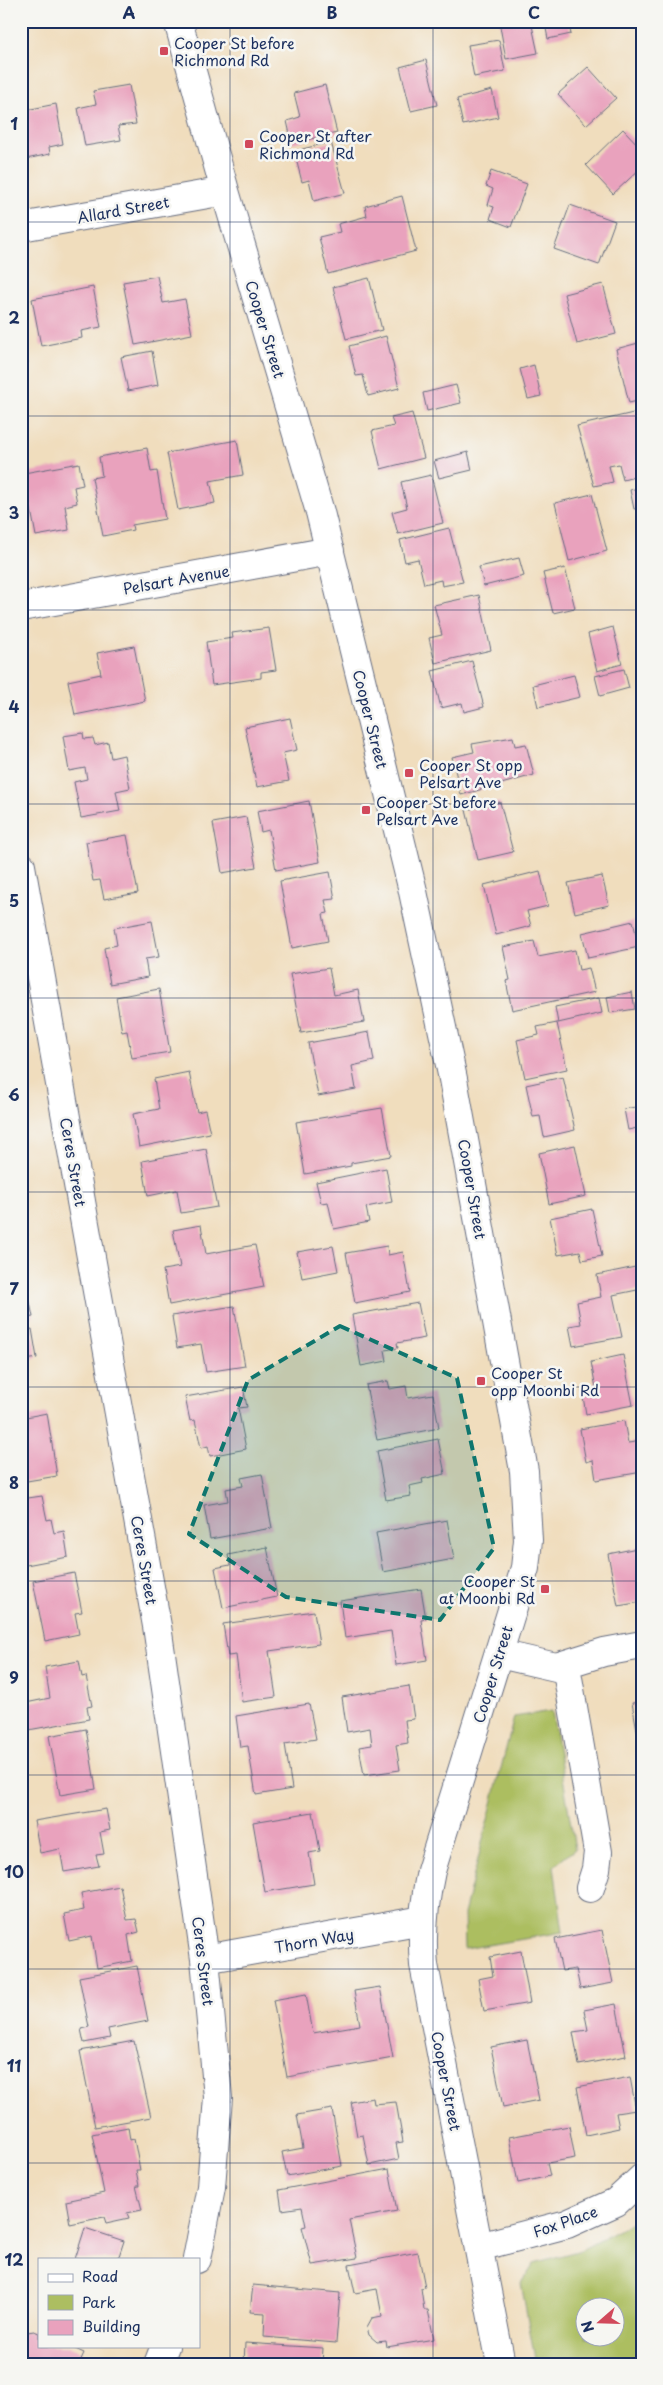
<svg xmlns="http://www.w3.org/2000/svg" width="663" height="2385" viewBox="0 0 663 2385" font-family="'Playpen Sans',sans-serif">
  <style>
    .green { fill: #acbe61; stroke: #647660; fill-rule: evenodd }
    .building { fill: #e9a2bd }
    .lines { fill: none; stroke-linecap: round; stroke-linejoin: round }
    .minor-casing { stroke: #666c7f; stroke-width: 30 }
    .minor { stroke: #fff; stroke-width: 28 }
    .marked { fill: #0f766e; fill-opacity: 0.2; stroke: #0f766e; stroke-width: 4; stroke-dasharray: 10 6; stroke-linejoin: round }
    .grid { fill: none; stroke: #1b2f5e; stroke-width: 1; stroke-opacity: 0.55 }
    .poi-dot { fill: #d1495b; stroke: #f6f6f2; stroke-width: 2 }
    .labels { text-anchor: middle; dominant-baseline: central; stroke-width: 5; stroke-linejoin: round; paint-order: stroke }
    .poi-label { font-size: 15px; fill: #1b2f5e; stroke: #f6f6f2; text-anchor: start }
    .street-label { font-size: 15px; fill: #1b2f5e; stroke: #f6f6f2 }
    .neatline { fill: none; stroke: #1b2f5e; stroke-width: 2 }
    .grid-label { font-size: 16px; text-anchor: middle; font-weight: bold; fill: #1b2f5e }
  </style>
  <rect width="100%" height="100%" fill="#f6f6f2"/>
  <filter id="ink" filterUnits="userSpaceOnUse"><feTurbulence type="fractalNoise" baseFrequency=".02" numOctaves="2"/><feDisplacementMap in="SourceGraphic" scale="10" xChannelSelector="R" yChannelSelector="G"/><feConvolveMatrix kernelMatrix="1 2 1 2 8 2 1 2 1" color-interpolation-filters="sRGB"/></filter>
  <filter id="wash" filterUnits="userSpaceOnUse"><feTurbulence type="fractalNoise" baseFrequency=".0096" numOctaves="4" result="noise"/><feDisplacementMap in="SourceGraphic" scale="20" xChannelSelector="R" yChannelSelector="G"/><feGaussianBlur stdDeviation="1.12" result="paint"/><feColorMatrix in="noise" values="0 0 0 0 0 0 0 0 0 0 0 0 0 0 0 0 0 1.4 0 .05"/><feComposite in="paint" operator="in"/></filter>
  <g filter="url(#wash)">
    <rect width="100%" height="100%" fill="#f0ddbd"/>
    <!-- green -->
    <path class="green" d="M552,1711L575,1849L554,1866L563,1932L465,1949L464,1914L514,1717Z
      M642,2215V2364H536L521,2283L534,2263L581,2250L626,2226ZM586,2308H616V2338H586Z"/>
    <g id="blocks">
      <!-- building -->
      <path class="building" d="M499,21H531L538,53L506,59Z
        M554,21H568L571,34L548,39L545,23Z
        M499,40L505,71L474,77L468,45Z
        M426,60L437,105L411,111L400,67Z
        M588,67L616,98L586,125L558,94Z
        M129,85L136,124L118,126L121,140L85,146L78,108L96,104L93,91Z
        M325,85L337,133L292,143L287,121L300,117L294,93Z
        M492,90L498,117L463,125L457,99Z
        M56,104L63,144L49,147L50,154L26,159L24,151H21V111Z
        M623,129L642,149V167L613,194L586,165Z
        M331,142L345,193L314,201L309,180L302,182L294,151Z
        M491,171L527,184L511,227L490,219L494,207L488,205L493,189L486,186Z
        M402,196L416,251L328,274L319,237L340,232L338,224L367,216L365,206Z
        M570,205L615,221L599,265L554,249Z
        M157,276L163,303L185,299L192,334L135,345L123,282Z
        M369,278L382,330L346,339L333,287Z
        M603,284L616,334L577,344L564,294Z
        M93,287L101,327L81,331L82,338L41,346L32,299Z
        M21,329L28,363L21,365Z
        M386,336L399,388L368,396L363,375L356,376L349,346Z
        M642,342V400L629,403L616,349Z
        M152,351L158,385L128,391L121,357Z
        M534,365L541,396L528,399L520,369Z
        M456,385L461,403L427,411L423,393Z
        M642,411V475L623,480L619,464L609,466L613,482L594,486L577,426Z
        M412,413L424,458L381,469L372,431L394,426L391,418Z
        M237,440L243,475L210,481L215,503L178,510L167,453Z
        M147,448L151,472L157,471L165,519L132,525L133,530L103,536L92,478L102,476L99,457Z
        M468,452L472,470L439,478L434,461Z
        M79,463L83,485L74,487L77,503L65,506L69,530L36,536L24,473Z
        M431,475L443,523L398,534L392,512L407,508L401,482Z
        M642,487V508L634,509L630,490Z
        M592,494L607,551L569,561L555,503Z
        M21,513L26,535L21,536Z
        M449,528L463,582L442,586L441,580L424,584L418,559L405,562L400,540Z
        M519,558L524,576L484,586L479,567Z
        M565,568L575,608L553,613L543,573Z
        M479,595L491,650L435,663L429,638L442,635L434,605Z
        M613,627L622,664L597,671L588,634Z
        M269,628L276,670L261,672V678L212,685L206,642L233,638L232,633Z
        M134,646L145,701L75,715L68,681L101,674L97,653Z
        M472,661L484,707L464,712L462,703L441,708L432,671Z
        M624,669L629,688L600,696L595,676Z
        M574,675L580,697L538,707L533,685Z
        M290,718L297,750L283,753L289,781L257,787L245,727Z
        M83,733L84,739L93,738L95,745L108,742L111,758L124,755L130,788L116,791L120,811L81,818L74,782L87,779L85,768L69,771L63,736Z
        M513,737L515,746L526,744L534,775L461,795L452,757L474,752L472,744Z
        M309,801L320,862L276,870L269,830L261,832L257,811Z
        M500,802L513,852L478,860L466,810Z
        M246,817L256,867L222,873L213,823Z
        M127,835L138,893L104,899L100,880L93,881L86,842Z
        M540,871L548,906L527,911L531,926L496,935L484,885Z
        M330,872L335,899L325,900L328,913L323,914L328,941L292,948L280,881Z
        M602,876L609,905L575,913L568,883Z
        M152,921L159,957L145,959L148,977L110,984L104,948L117,945L114,928Z
        M633,921L639,947L588,958L582,933Z
        M534,941L538,957L575,950L579,970L589,968L595,992L512,1010L506,981L510,980L503,947Z
        M329,968L334,995L358,990L364,1022L301,1033L290,974Z
        M159,989L170,1052L132,1058L127,1031L122,1032L116,997Z
        M632,992L635,1009L610,1013L607,997Z
        M599,998L602,1013L558,1023L555,1007Z
        M557,1023L567,1069L525,1078L517,1040L539,1035L537,1027Z
        M369,1032L374,1061L352,1066L356,1089L318,1096L308,1043Z
        M189,1072L197,1112L205,1110L210,1133L139,1147L133,1114L159,1109L154,1079Z
        M563,1077L575,1130L544,1137L540,1116L533,1117L526,1085Z
        M642,1106V1127L628,1130L624,1109Z
        M382,1108L391,1156L351,1163V1166L305,1174L296,1122Z
        M575,1145L586,1196L549,1204L539,1153Z
        M206,1149L217,1207L181,1213L177,1190L148,1196L142,1161Z
        M386,1168L392,1202L366,1207L369,1222L334,1229L328,1202L321,1203L316,1182Z
        M592,1209L602,1256L582,1260L580,1251L558,1255L550,1218Z
        M201,1225L206,1254L255,1245L264,1287L169,1305L163,1270L180,1267L173,1230Z
        M333,1246L338,1271L302,1278L297,1252Z
        M387,1246L388,1255L403,1252L410,1292L355,1303L346,1253Z
        M21,1261L33,1317L21,1319Z
        M640,1266L642,1289L613,1295L622,1337L573,1346L569,1326L581,1324L577,1302L601,1297L597,1275Z
        M418,1303L425,1338L397,1343L398,1348L385,1350L387,1361L361,1366L352,1315Z
        M234,1306L245,1366L206,1372L201,1344L177,1348L172,1316Z
        M32,1329L37,1358L21,1361V1331Z
        M623,1355L633,1405L586,1414L582,1391L596,1388L591,1362Z
        M388,1381L390,1389L406,1386L408,1398L433,1394L439,1428L377,1440L366,1385Z
        M243,1387L247,1407L238,1408L246,1449L210,1456L208,1446L201,1448L195,1420L190,1421L185,1397Z
        M47,1413L57,1476L21,1482V1418Z
        M624,1421L628,1443L642,1441V1472L596,1480L593,1460L586,1462L580,1429Z
        M438,1439L445,1474L422,1479L423,1483L409,1486L411,1496L386,1500L377,1451Z
        M262,1474L272,1528L210,1539L204,1505L228,1501L226,1489L243,1486L241,1478Z
        M42,1496L47,1520L51,1519L54,1533L64,1531L68,1557L21,1566V1499Z
        M447,1520L454,1559L383,1572L376,1533Z
        M267,1547L277,1597L223,1608L215,1568L230,1565L228,1555Z
        M642,1547V1602L618,1606L608,1554Z
        M74,1573L82,1612L75,1613L79,1634L45,1641L33,1581Z
        M421,1589L426,1619L421,1620L427,1660L396,1665L391,1631L345,1638L340,1601Z
        M314,1611L319,1644L269,1651L276,1697L242,1702L236,1655L228,1656L223,1624Z
        M79,1661L82,1677L86,1676L92,1706L87,1707L89,1719L23,1731L21,1704L50,1698L45,1667Z
        M409,1686L414,1719L405,1720L408,1743L396,1745L400,1770L364,1775L359,1747L372,1745L370,1728L347,1732L342,1697Z
        M642,1702V1741H639L632,1703Z
        M309,1704L316,1739L285,1744L292,1789L256,1795L248,1746L240,1747L236,1716Z
        M86,1729L96,1789L60,1795L49,1736Z
        M106,1809L110,1830L100,1832L104,1854L96,1855L99,1866L64,1872L60,1849L40,1853L34,1821Z
        M313,1812L320,1851L309,1853L314,1884L265,1892L253,1822Z
        M120,1886L127,1920L136,1919L139,1932L128,1935L132,1961L97,1968L92,1936L69,1941L64,1914L84,1910L81,1893Z
        M602,1930L613,1983L580,1989L576,1969L562,1971L555,1939Z
        M521,1951L530,2003L484,2011L478,1979L493,1976L490,1957Z
        M137,1966L148,2021L108,2029L110,2038L84,2043L81,2029L89,2027L79,1977Z
        M380,1987L393,2058L287,2077L273,2000L306,1994L313,2033L360,2025L354,1991Z
        M616,2004L626,2056L579,2065L573,2032L588,2030L584,2010Z
        M527,2040L539,2100L503,2107L491,2047Z
        M134,2041L151,2117L95,2127L80,2051Z
        M630,2077L636,2110L616,2113L619,2128L586,2135L577,2087Z
        M373,2098L374,2104L396,2102L403,2142L396,2143L399,2159L369,2165L363,2135L357,2136L351,2102Z
        M332,2109L342,2166L287,2176L282,2152L303,2148L297,2115Z
        M569,2126L575,2158L547,2163L550,2176L518,2183L509,2137Z
        M128,2127L130,2140L134,2139L140,2170H136L139,2186H136L142,2210L127,2213L129,2218L106,2223L104,2217L70,2224L66,2201L104,2193L92,2134Z
        M389,2169L397,2211L349,2220L357,2258L312,2265L302,2227L306,2226L302,2207L282,2210L279,2190Z
        M85,2228L124,2241L118,2259H75Z
        M418,2252L425,2287L421,2288L424,2310H428L434,2339L387,2347L386,2341L377,2342L369,2335L367,2327L372,2318L382,2316L377,2289L355,2293L349,2265Z
        M253,2285L340,2293L336,2343L264,2337L265,2313L250,2312Z
        M34,2331L39,2333V2346H69L84,2353L79,2364H21V2333Z
        M245,2343L323,2348L322,2364H244Z"/>
    </g>
  </g>
  <g filter="url(#ink)">
    <use href="#blocks" fill-opacity="0" stroke="#666c7f" stroke-width="1"/>
    <g class="lines">
      <defs>
        <path id="minor" d="M178,21L225,191L320,512L412,887L453,1079L524,1471L528,1540L525,1568L431,1871C424,1903 421,1933 424,1965L501,2364
          M21,227L225,191
          M21,607L330,551
          M21,866L157,1626L205,1959L218,2097L211,2187L197,2259
          M499,1654L556,1667L604,1652L642,1645
          M566,1666L598,1852L596,1869L590,1888
          M205,1959L423,1920
          M479,2247L567,2224L616,2202L642,2178
          M158,2364L165,2346"/>
      </defs>
      <!-- minor casing -->
      <use href="#minor" class="minor-casing"/>
      <!-- minor -->
      <use href="#minor" class="minor"/>
    </g>
  </g>
  <!-- marked area -->
  <path class="marked" d="M340,1326L457,1378L494,1548L440,1620L286,1597L189,1534L248,1380Z"/>
  <!-- grid -->
  <path class="grid" d="M230,21V2364M433,21V2364M21,222H642M21,416H642M21,610H642M21,804H642M21,998H642M21,1192H642M21,1387H642M21,1581H642M21,1775H642M21,1969H642M21,2163H642"/>
  <!-- markers -->
  <g class="poi-dot">
    <rect x="159" y="46" width="10" height="10" rx="2.5"/>
    <rect x="244" y="139" width="10" height="10" rx="2.5"/>
    <rect x="404" y="768" width="10" height="10" rx="2.5"/>
    <rect x="361" y="805" width="10" height="10" rx="2.5"/>
    <rect x="476" y="1376" width="10" height="10" rx="2.5"/>
    <rect x="540" y="1584" width="10" height="10" rx="2.5"/>
  </g>
  <g class="labels">
    <!-- poi labels -->
    <g class="poi-label">
      <text x="174" y="42">Cooper St before<tspan x="174" dy="17">Richmond Rd</tspan></text>
      <text x="259" y="135">Cooper St after<tspan x="259" dy="17">Richmond Rd</tspan></text>
      <text x="419" y="764">Cooper St opp<tspan x="419" dy="17">Pelsart Ave</tspan></text>
      <text x="376" y="801">Cooper St before<tspan x="376" dy="17">Pelsart Ave</tspan></text>
      <text x="491" y="1372">Cooper St<tspan x="491" dy="17">opp Moonbi Rd</tspan></text>
      <text x="535" y="1580" text-anchor="end">Cooper St<tspan x="535" dy="17">at Moonbi Rd</tspan></text>
    </g>
    <!-- street labels -->
    <g class="street-label">
      <text transform="translate(123 209) rotate(-10)">Allard Street</text>
      <text transform="translate(266 329) rotate(73)">Cooper Street</text>
      <text transform="translate(176 579) rotate(-10)">Pelsart Avenue</text>
      <text transform="translate(371 719) rotate(76)">Cooper Street</text>
      <text transform="translate(74 1162) rotate(80)">Ceres Street</text>
      <text transform="translate(473 1189) rotate(80)">Cooper Street</text>
      <text transform="translate(145 1560) rotate(80)">Ceres Street</text>
      <text transform="translate(492 1674) rotate(-73)">Cooper Street</text>
      <text transform="translate(314 1940) rotate(-10)">Thorn Way</text>
      <text transform="translate(204 1961) rotate(83)">Ceres Street</text>
      <text transform="translate(447 2081) rotate(79)">Cooper Street</text>
      <text transform="translate(565 2221) rotate(-19)">Fox Place</text>
    </g>
  </g>
  <!-- margin -->
  <rect width="663" height="2385" fill="none" stroke="#f6f6f2" stroke-width="55"/>
  <!-- legend -->
  <rect x="38" y="2258" width="162" height="90" fill="#f6f6f2" stroke="#9ea6b7"/>
  <rect x="48" y="2274" width="25" height="8" fill="#ffffff" stroke="#9ea6b7"/>
  <text x="82" y="2282" font-size="15" fill="#1b2f5e">Road</text>
  <rect x="48" y="2295" width="25" height="15" fill="#acbe61" stroke="#9ea6b7"/>
  <text x="82" y="2308" font-size="15" fill="#1b2f5e">Park</text>
  <rect x="48" y="2320" width="25" height="15" fill="#e9a2bd" stroke="#9ea6b7"/>
  <text x="82" y="2332" font-size="15" fill="#1b2f5e">Building</text>
  <!-- north arrow -->
  <g transform="translate(600 2322) rotate(250)"><circle r="24" fill="#f6f6f2" stroke="#9ea6b7"/>
  <path d="M0-4L9 19L0 12L-9 19Z" fill="#d1495b"/>
  <text y="-8" font-size="14" font-weight="bold" text-anchor="middle" fill="#1b2f5e">N</text>
  </g>
  <rect x="28" y="28" width="608" height="2330" class="neatline"/>
  <g class="grid-label">
    <text x="129" y="19">A</text>
    <text x="332" y="19">B</text>
    <text x="534" y="19">C</text>
    <text x="14" y="130">1</text>
    <text x="14" y="324">2</text>
    <text x="14" y="519">3</text>
    <text x="14" y="713">4</text>
    <text x="14" y="907">5</text>
    <text x="14" y="1101">6</text>
    <text x="14" y="1295">7</text>
    <text x="14" y="1489">8</text>
    <text x="14" y="1684">9</text>
    <text x="14" y="1878">10</text>
    <text x="14" y="2072">11</text>
    <text x="14" y="2266">12</text>
  </g>
</svg>
